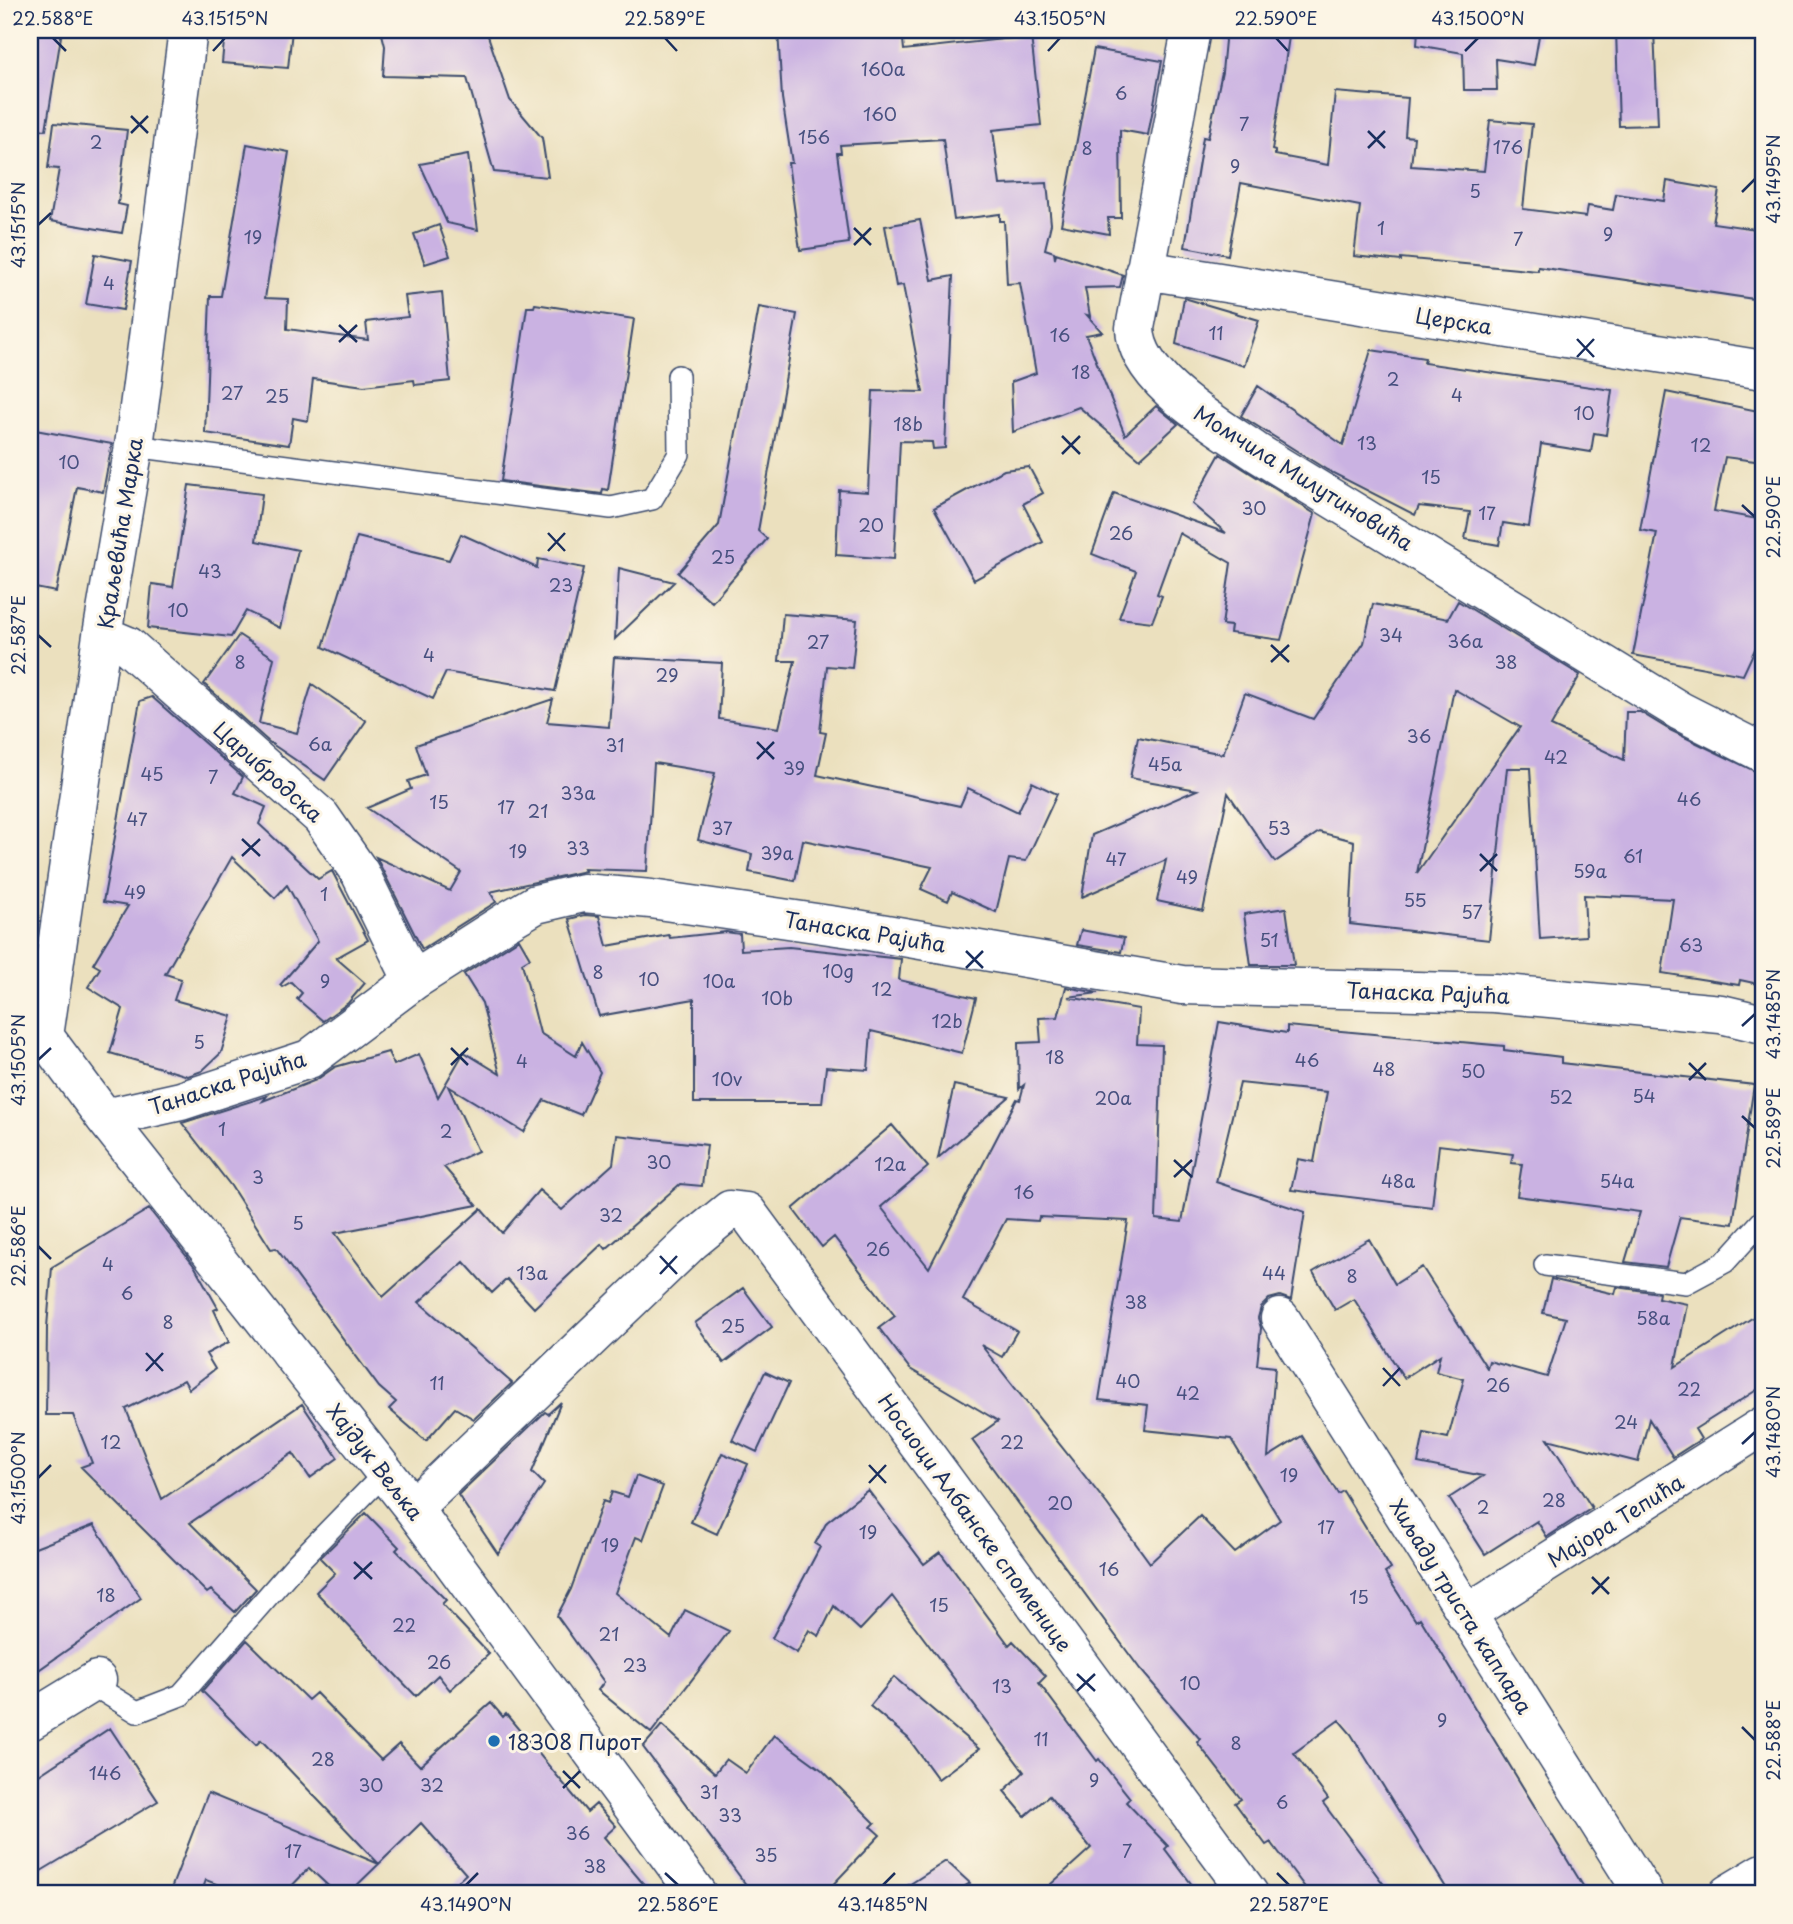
<svg xmlns="http://www.w3.org/2000/svg" width="1793" height="1924" viewBox="0 0 1793 1924" font-family="'Playpen Sans',sans-serif">
  <style>
    .building { fill: #cab2e2; fill-rule: evenodd }
    .lines { fill: none; stroke-linecap: round; stroke-linejoin: round }
    .service-casing { stroke: #3a4a6c; stroke-width: 24 }
    .minor-casing { stroke: #3a4a6c; stroke-width: 41 }
    .service { stroke: #fff; stroke-width: 21 }
    .minor { stroke: #fff; stroke-width: 38 }
    .ticks { fill: none; stroke: #1b2f5e; stroke-width: 2.5 }
    .poi-dot { fill: #1f6fb2; stroke: #fcf5e5; stroke-width: 2.5 }
    .labels { text-anchor: middle; dominant-baseline: central; stroke-width: 6; stroke-linejoin: round; paint-order: stroke }
    .number-label { font-size: 18px; fill: #47507f }
    .street-label { font-size: 21px; fill: #1b2f5e; stroke: #fcf5e5 }
    .poi-label { font-size: 21px; fill: #1b2f5e; stroke: #fcf5e5; text-anchor: start }
    .neatline { fill: none; stroke: #1b2f5e; stroke-width: 2.5 }
    .ticks-label { font-size: 18px; text-anchor: middle; fill: #1b2f5e }
  </style>
  <rect width="100%" height="100%" fill="#fcf5e5"/>
  <filter id="ink" filterUnits="userSpaceOnUse"><feTurbulence type="fractalNoise" baseFrequency=".0143" numOctaves="2"/><feDisplacementMap in="SourceGraphic" scale="14" xChannelSelector="R" yChannelSelector="G"/><feConvolveMatrix kernelMatrix="1 2 1 2 8 2 1 2 1" color-interpolation-filters="sRGB"/></filter>
  <filter id="wash" filterUnits="userSpaceOnUse"><feTurbulence type="fractalNoise" baseFrequency=".00686" numOctaves="4" result="noise"/><feDisplacementMap in="SourceGraphic" scale="28" xChannelSelector="R" yChannelSelector="G"/><feGaussianBlur stdDeviation="1.57" result="paint"/><feColorMatrix in="noise" values="0 0 0 0 0 0 0 0 0 0 0 0 0 0 0 0 0 1.4 0 .05"/><feComposite in="paint" operator="in"/></filter>
  <g filter="url(#wash)">
    <rect width="100%" height="100%" fill="#ebe0be"/>
    <g id="blocks">
      <!-- building -->
      <path class="building" d="M30,30H62L46,130L30,128Z
        M225,30H292L288,68L222,63Z
        M381,30H486L510,100L542,138L548,177L494,172L467,78L383,76L385,46Z
        M778,30H902L904,50L1031,36L1041,125L993,130L1000,185L1047,183L1051,224L1045,249L1054,252L1055,259L1056,253L1123,275L1120,287L1085,288L1090,316L1087,315L1102,332L1086,335L1125,435L1156,406L1178,424L1140,459L1079,407L1013,432L1011,382L1036,373L1020,283L1007,284L1004,221H1000V214L954,220L943,139L840,145L841,153H837L849,243L800,250L788,163H792L782,98Z
        M1226,30H1290L1272,150L1275,151V155L1328,165L1335,92L1408,98L1405,136L1414,137L1411,166L1484,171L1490,120L1532,124L1523,209L1586,217L1588,206L1613,210L1616,194L1664,201L1667,181L1719,190L1713,223L1763,230L1754,299L1538,267V271L1401,258V261L1354,256L1360,206L1241,183L1228,255L1185,247L1203,137L1208,138L1222,72Z
        M1418,30H1540L1534,65L1496,59L1497,90H1464L1463,53L1417,45Z
        M1616,30H1654L1658,125L1619,126Z
        M1094,49L1162,61L1148,135L1120,130L1121,218H1108L1109,234L1061,225Z
        M54,123L127,130L118,204L127,206L122,233L50,221L59,169L48,168Z
        M247,144L289,152L265,298L288,299L287,329L368,340L366,322L408,317L405,296L442,292L450,381L415,385L414,380L364,386L313,379L308,421L293,418L289,445L205,433L210,296H221Z
        M468,155L478,230L447,223L420,164Z
        M920,220L932,280L953,276L945,448L933,449L932,442L900,441L894,559L836,555L839,490L868,492L873,391L923,392L903,285L896,286L885,226Z
        M439,225L450,256L425,264L414,234Z
        M95,254L132,261L123,310L86,304Z
        M1184,298L1259,320L1244,366L1176,344Z
        M535,304L634,319L608,490L603,489L602,494L501,481L527,307H534Z
        M759,307L797,314L758,531L767,539L712,602L678,573L719,525Z
        M1371,350L1425,358L1424,363L1612,390L1606,435L1594,433L1591,452L1541,444L1529,527L1503,523L1499,545L1465,539L1470,512L1419,506L1415,515L1327,470L1241,416L1258,386L1343,445Z
        M1666,392L1763,412V462L1725,457L1714,511L1763,520V632L1743,675L1633,655L1657,533L1640,530Z
        M30,429L112,444L103,492L77,487L56,592L30,587Z
        M1220,454L1315,514L1281,640L1230,633L1231,626L1222,625L1231,563L1179,533L1157,594L1162,596L1152,622L1119,618L1136,571L1092,554L1114,493L1226,533L1192,504Z
        M1029,467L1043,493L1023,504L1043,542L974,580L934,508L1004,470Z
        M189,485L262,494L256,541L298,550L280,628L246,611L231,637L148,628L152,584L173,587Z
        M461,534L537,568L538,559L584,568L555,691L446,672L433,699L323,647L357,537L449,560Z
        M619,568L674,582L615,639Z
        M1458,601L1580,675L1551,726L1624,760L1626,712H1640L1670,730L1763,775V985L1740,980L1739,985L1662,973L1673,899L1584,895L1586,936L1540,939L1530,768H1507L1489,940L1350,924L1354,841L1319,832L1275,862L1228,793L1203,911L1157,901L1166,860L1082,897L1092,835L1197,790L1130,778L1138,737L1223,754L1245,693L1313,719L1364,643L1373,604L1448,619ZM1454,689L1520,727L1417,873Z
        M783,614L857,620L852,668L827,666L820,732L826,733L817,775L960,806L968,788L1018,812L1032,782L1057,794L1026,861L1009,859L996,912L952,892L948,901L921,889L932,867L803,840L795,881L749,872L752,854L698,840L715,773L654,763L647,871L584,869L585,871L490,892L496,902L422,949L376,857L450,891L461,872L367,808L411,789L408,781L426,775L416,745L553,699L547,722L609,727L614,657L722,663L719,719L779,728L795,661H779Z
        M239,635L274,658L259,723L297,733L312,684L366,721L325,780L269,742L204,684Z
        M152,697L243,777L235,793L266,807L259,824L318,879L332,871L368,940L336,958L365,983L348,1003L323,1021L297,999L302,993L291,982L282,987L280,985L318,941L287,885L275,898L232,857L165,974L181,979L174,1000L232,1016L221,1053L202,1071L188,1076L110,1053L123,1009L88,987L100,968L93,964L128,906L103,902L140,701Z
        M1286,908L1294,965H1251L1244,914Z
        M585,915L599,916L607,946L669,935L670,938L726,932L740,934L741,950L789,947L901,959L899,980L976,998L962,1053L871,1031L868,1070L826,1067L822,1103H694V999L599,1016L569,919Z
        M1081,930L1124,938L1121,952L1077,945Z
        M519,939L530,958L522,963L540,1033L576,1056L582,1042L600,1072L581,1115L544,1100L524,1132L448,1086L478,1151L444,1167L477,1205L335,1233L383,1297L481,1209L502,1233L539,1190L562,1210L613,1164L617,1135L707,1145L702,1186L680,1184L606,1249L602,1244L534,1308L507,1279L492,1293L464,1262L419,1302L512,1383L474,1419L455,1408L426,1441L389,1409L396,1402L379,1387L276,1248L271,1249L231,1186L182,1123L267,1096L263,1101L316,1080L335,1067L388,1052L394,1065L419,1054L438,1097L464,1052L500,1074L482,1003L464,974Z
        M1066,987L1098,993L1068,997L1139,1009L1137,1044L1162,1045L1156,1219L1182,1222L1219,1022L1287,1033V1026L1504,1046V1050L1561,1057V1063L1754,1085L1733,1224L1680,1217L1666,1267L1625,1262L1640,1212L1517,1196L1522,1164L1511,1163L1513,1154L1439,1145L1432,1207L1291,1190L1298,1159L1314,1162L1327,1092L1240,1083L1216,1182L1305,1212L1291,1300L1280,1296L1269,1299L1261,1307L1258,1318L1261,1328L1257,1365L1275,1367L1268,1457L1302,1436L1338,1494L1343,1491L1391,1569L1385,1573L1416,1621L1420,1618L1588,1894H1450L1351,1734L1339,1720L1294,1753L1328,1799L1323,1803L1391,1894H1310L1271,1842L1266,1845L1235,1803L1241,1799L1197,1742L1200,1739L1140,1669L972,1440L998,1421L910,1369L879,1328L895,1316L834,1237L822,1247L793,1209L892,1125L928,1167L881,1207L929,1268L1017,1099L1020,1100L1024,1085L1019,1089L1018,1043L1041,1042L1039,1018L1058,1017ZM1039,1217L1128,1221L1099,1400L1148,1405L1145,1430L1231,1439L1280,1520L1235,1553L1200,1516L1150,1563L1107,1504L981,1345L1002,1357L1017,1331L963,1300L1006,1219L1038,1221Z
        M954,1085L1009,1097L938,1158Z
        M149,1209L195,1267L218,1308L214,1310L229,1342L206,1354L215,1369L189,1389L184,1380L126,1409L162,1499L302,1404L338,1458L310,1478L293,1453L190,1523L256,1589L235,1612L211,1590L207,1593L81,1467L92,1463L73,1415H46L47,1327L52,1267Z
        M1369,1239L1395,1284L1422,1267L1487,1368L1489,1361L1547,1377L1566,1318L1543,1313L1551,1279L1615,1294L1617,1287L1659,1293L1658,1298L1687,1304L1675,1367L1763,1311V1386L1695,1429L1701,1439L1673,1457L1649,1419L1638,1462L1548,1439L1592,1508L1547,1537L1537,1521L1485,1554L1449,1498L1483,1476L1418,1463L1424,1433L1448,1438L1464,1379L1436,1372L1440,1355L1404,1378L1354,1299L1335,1310L1313,1272Z
        M743,1288L772,1327L724,1363L695,1323Z
        M765,1372L789,1383L757,1452L732,1440Z
        M561,1402L532,1472L544,1484L498,1554L458,1495L545,1412L548,1414Z
        M722,1453L748,1464L717,1534L691,1522Z
        M636,1476L663,1486L643,1540L636,1537L615,1593L671,1638L685,1610L729,1631L651,1733L598,1690L604,1682L557,1616L571,1589L603,1501L608,1503L612,1492L628,1497Z
        M868,1490L924,1564L940,1552L1009,1645L1013,1641L1046,1676L1039,1683L1097,1761L1099,1759L1130,1798L1126,1802L1168,1846L1165,1849L1199,1894H1040L1091,1848L1049,1796L1025,1816L1004,1791L1024,1772L892,1596L860,1630L834,1606L819,1636L809,1630L797,1653L772,1638L820,1547L815,1544L827,1522Z
        M366,1513L399,1547L396,1550L446,1600L442,1604L489,1654L450,1690L438,1675L416,1696L316,1592L335,1573L320,1558Z
        M94,1525L141,1598L30,1676V1550Z
        M247,1640L308,1700L316,1693L381,1760L399,1744L420,1766L491,1703L503,1717L506,1714L587,1812L596,1804L616,1826L604,1837L652,1894H444L466,1874L421,1823L348,1894H337L309,1868L284,1894H242L206,1880L201,1894H169L208,1793L379,1864L261,1740L256,1745L202,1691Z
        M894,1677L979,1749L938,1779L908,1738L870,1706Z
        M662,1725L715,1773L726,1759L746,1773L774,1735L822,1770L875,1823L871,1827L880,1835L824,1894H753L643,1747Z
        M110,1728L158,1801L41,1871L30,1853V1781Z
        M946,1861L970,1883L952,1894H895Z"/>
    </g>
  </g>
  <g filter="url(#ink)">
    <use href="#blocks" fill-opacity="0" stroke="#3a4a6c" stroke-width="2"/>
    <g class="lines">
      <defs>
        <path id="service" d="M134,446L611,508L652,499L679,454L678,376
          M1545,1265L1686,1283L1725,1262L1763,1220
          M97,1680L106,1693L137,1712L181,1695L297,1563L385,1473"/>
        <path id="minor" d="M1191,30L1135,328C1136,380 1217,425 1256,452L1680,711L1763,753
          M1145,270L1763,370
          M102,635L128,646L321,817L360,873L413,981
          M30,1029L44,1036L105,1118L413,1508L697,1894
          M44,1036L102,635L134,446L188,30
          M105,1118L181,1101L309,1059L413,981L507,921L536,904L583,893L651,899L857,929L1182,985L1494,993L1721,1014L1763,1024
          M1280,1318L1644,1894
          M413,1508L692,1241L730,1210L747,1212L1249,1894
          M1466,1614L1763,1426
          M30,1721L97,1680
          M1728,1894L1763,1873"/>
      </defs>
      <!-- service casing -->
      <use href="#service" class="service-casing"/>
      <!-- minor casing -->
      <use href="#minor" class="minor-casing"/>
      <!-- service -->
      <use href="#service" class="service"/>
      <!-- minor -->
      <use href="#minor" class="minor"/>
    </g>
  </g>
  <!-- ticks -->
  <path class="ticks" d="M53,38L66,51M665,38L677,51M1276,38L1288,51M213,51L225,38M1048,51L1060,38M1465,51L1478,38M131,116L148,133M1368,131L1385,148M131,133L148,116M1368,148L1385,131M1742,192L1755,179M38,225L51,213M854,228L871,245M854,245L871,228M339,325L357,342M1577,339L1594,357M339,342L357,325M1577,357L1594,339M1062,436L1080,454M1062,454L1080,436M1742,505L1755,517M548,533L565,551M548,551L565,533M38,635L51,647M1271,645L1289,662M1271,662L1289,645M757,742L774,759M757,759L774,742M242,839L260,856M1480,854L1497,871M242,856L260,839M1480,871L1497,854M966,951L983,968M966,968L983,951M1742,1026L1755,1014M451,1048L468,1065M38,1060L51,1048M1689,1063L1706,1080M451,1065L468,1048M1689,1080L1706,1063M1742,1116L1755,1128M1174,1160L1192,1177M1174,1177L1192,1160M38,1246L51,1259M660,1256L677,1274M660,1274L677,1256M146,1353L163,1371M1383,1368L1400,1386M146,1371L163,1353M1383,1386L1400,1368M1742,1444L1755,1432M869,1465L886,1483M38,1478L51,1465M869,1483L886,1465M354,1562L372,1579M1592,1577L1609,1594M354,1579L372,1562M1592,1594L1609,1577M1077,1674L1095,1691M1077,1691L1095,1674M1742,1727L1755,1740M563,1771L580,1788M563,1788L580,1771M665,1873L678,1885M1277,1873L1289,1885M466,1885L478,1873M883,1885L895,1873"/>
  <!-- markers -->
  <circle class="poi-dot" cx="494" cy="1741" r="7"/>
  <g class="labels">
    <!-- number labels -->
    <g class="number-label">
      <text x="883" y="68">160a</text>
      <text x="1121" y="92">6</text>
      <text x="880" y="113">160</text>
      <text x="1244" y="123">7</text>
      <text x="814" y="136">156</text>
      <text x="96" y="141">2</text>
      <text x="1508" y="146">176</text>
      <text x="1087" y="147">8</text>
      <text x="1235" y="165">9</text>
      <text x="1475" y="190">5</text>
      <text x="1381" y="227">1</text>
      <text x="1608" y="233">9</text>
      <text x="253" y="236">19</text>
      <text x="1518" y="238">7</text>
      <text x="109" y="282">4</text>
      <text x="1216" y="332">11</text>
      <text x="1060" y="334">16</text>
      <text x="1081" y="371">18</text>
      <text x="1393" y="378">2</text>
      <text x="232" y="392">27</text>
      <text x="1457" y="394">4</text>
      <text x="277" y="395">25</text>
      <text x="1584" y="412">10</text>
      <text x="908" y="423">18b</text>
      <text x="1367" y="442">13</text>
      <text x="1701" y="444">12</text>
      <text x="69" y="461">10</text>
      <text x="1431" y="476">15</text>
      <text x="1254" y="507">30</text>
      <text x="1487" y="512">17</text>
      <text x="871" y="524">20</text>
      <text x="1121" y="532">26</text>
      <text x="723" y="556">25</text>
      <text x="210" y="570">43</text>
      <text x="561" y="584">23</text>
      <text x="178" y="609">10</text>
      <text x="1391" y="634">34</text>
      <text x="1465" y="640">36a</text>
      <text x="818" y="641">27</text>
      <text x="429" y="654">4</text>
      <text x="240" y="661">8</text>
      <text x="1506" y="661">38</text>
      <text x="667" y="674">29</text>
      <text x="1419" y="735">36</text>
      <text x="320" y="743">6a</text>
      <text x="615" y="744">31</text>
      <text x="1556" y="756">42</text>
      <text x="1165" y="763">45a</text>
      <text x="794" y="767">39</text>
      <text x="152" y="773">45</text>
      <text x="213" y="776">7</text>
      <text x="578" y="792">33a</text>
      <text x="1689" y="798">46</text>
      <text x="439" y="801">15</text>
      <text x="506" y="806">17</text>
      <text x="538" y="810">21</text>
      <text x="137" y="818">47</text>
      <text x="722" y="827">37</text>
      <text x="1279" y="827">53</text>
      <text x="578" y="847">33</text>
      <text x="518" y="850">19</text>
      <text x="777" y="852">39a</text>
      <text x="1633" y="855">61</text>
      <text x="1116" y="858">47</text>
      <text x="1590" y="870">59a</text>
      <text x="1187" y="876">49</text>
      <text x="135" y="891">49</text>
      <text x="324" y="893">1</text>
      <text x="1415" y="899">55</text>
      <text x="1472" y="911">57</text>
      <text x="1269" y="939">51</text>
      <text x="1691" y="944">63</text>
      <text x="838" y="970">10g</text>
      <text x="598" y="971">8</text>
      <text x="649" y="978">10</text>
      <text x="325" y="980">9</text>
      <text x="719" y="980">10a</text>
      <text x="882" y="988">12</text>
      <text x="777" y="997">10b</text>
      <text x="947" y="1020">12b</text>
      <text x="199" y="1041">5</text>
      <text x="1055" y="1056">18</text>
      <text x="1307" y="1059">46</text>
      <text x="522" y="1060">4</text>
      <text x="1384" y="1068">48</text>
      <text x="1473" y="1070">50</text>
      <text x="727" y="1078">10v</text>
      <text x="1644" y="1095">54</text>
      <text x="1561" y="1096">52</text>
      <text x="1113" y="1097">20a</text>
      <text x="222" y="1128">1</text>
      <text x="446" y="1130">2</text>
      <text x="659" y="1161">30</text>
      <text x="890" y="1163">12a</text>
      <text x="258" y="1176">3</text>
      <text x="1398" y="1180">48a</text>
      <text x="1617" y="1180">54a</text>
      <text x="1024" y="1191">16</text>
      <text x="611" y="1214">32</text>
      <text x="298" y="1222">5</text>
      <text x="878" y="1248">26</text>
      <text x="108" y="1263">4</text>
      <text x="532" y="1272">13a</text>
      <text x="1274" y="1272">44</text>
      <text x="1352" y="1275">8</text>
      <text x="127" y="1292">6</text>
      <text x="1136" y="1301">38</text>
      <text x="1653" y="1317">58a</text>
      <text x="168" y="1321">8</text>
      <text x="733" y="1325">25</text>
      <text x="1128" y="1380">40</text>
      <text x="437" y="1382">11</text>
      <text x="1498" y="1384">26</text>
      <text x="1689" y="1388">22</text>
      <text x="1188" y="1392">42</text>
      <text x="1626" y="1421">24</text>
      <text x="111" y="1441">12</text>
      <text x="1012" y="1441">22</text>
      <text x="1289" y="1474">19</text>
      <text x="1554" y="1499">28</text>
      <text x="1060" y="1502">20</text>
      <text x="1483" y="1506">2</text>
      <text x="1326" y="1526">17</text>
      <text x="868" y="1531">19</text>
      <text x="610" y="1544">19</text>
      <text x="1109" y="1568">16</text>
      <text x="106" y="1594">18</text>
      <text x="1359" y="1596">15</text>
      <text x="939" y="1604">15</text>
      <text x="404" y="1624">22</text>
      <text x="609" y="1633">21</text>
      <text x="439" y="1661">26</text>
      <text x="635" y="1664">23</text>
      <text x="1190" y="1682">10</text>
      <text x="1002" y="1685">13</text>
      <text x="1442" y="1719">9</text>
      <text x="1041" y="1738">11</text>
      <text x="1236" y="1742">8</text>
      <text x="323" y="1758">28</text>
      <text x="105" y="1772">146</text>
      <text x="1094" y="1779">9</text>
      <text x="371" y="1784">30</text>
      <text x="432" y="1784">32</text>
      <text x="709" y="1791">31</text>
      <text x="1282" y="1801">6</text>
      <text x="730" y="1814">33</text>
      <text x="578" y="1832">36</text>
      <text x="293" y="1850">17</text>
      <text x="1127" y="1850">7</text>
      <text x="766" y="1854">35</text>
      <text x="595" y="1865">38</text>
    </g>
    <!-- street labels -->
    <g class="street-label">
      <text transform="translate(1454 320) rotate(9)">Церска</text>
      <text transform="translate(1304 477) rotate(32)">Момчила Милутиновића</text>
      <text transform="translate(119 533) rotate(-81)">Краљевића Марка</text>
      <text transform="translate(269 771) rotate(42)">Царибродска</text>
      <text transform="translate(865 931) rotate(9)">Танаска Рајића</text>
      <text transform="translate(1428 992) rotate(2)">Танаска Рајића</text>
      <text transform="translate(227 1082) rotate(-18)">Танаска Рајића</text>
      <text transform="translate(376 1461) rotate(52)">Хајдук Вељка</text>
      <text transform="translate(1615 1520) rotate(-32)">Мајора Тепића</text>
      <text transform="translate(976 1522) rotate(54)">Носиоци Албанске споменице</text>
      <text transform="translate(1462 1606) rotate(58)">Хиљаду триста каплара</text>
    </g>
    <!-- poi labels -->
    <g class="poi-label">
      <text x="508" y="1741">18308 Пирот</text>
    </g>
  </g>
  <!-- margin -->
  <rect width="1793" height="1924" fill="none" stroke="#fcf5e5" stroke-width="77"/>
  <rect x="38" y="38" width="1717" height="1847" class="neatline"/>
  <g class="ticks-label">
    <text x="53" y="25">22.588°E</text>
    <text x="225" y="25">43.1515°N</text>
    <text x="665" y="25">22.589°E</text>
    <text x="1060" y="25">43.1505°N</text>
    <text x="1276" y="25">22.590°E</text>
    <text x="1478" y="25">43.1500°N</text>
    <text transform="translate(1774 179) rotate(-90)" y="6">43.1495°N</text>
    <text transform="translate(19 225) rotate(-90)" y="6">43.1515°N</text>
    <text transform="translate(1774 517) rotate(-90)" y="6">22.590°E</text>
    <text transform="translate(19 635) rotate(-90)" y="6">22.587°E</text>
    <text transform="translate(1774 1014) rotate(-90)" y="6">43.1485°N</text>
    <text transform="translate(19 1060) rotate(-90)" y="6">43.1505°N</text>
    <text transform="translate(1774 1128) rotate(-90)" y="6">22.589°E</text>
    <text transform="translate(19 1246) rotate(-90)" y="6">22.586°E</text>
    <text transform="translate(1774 1432) rotate(-90)" y="6">43.1480°N</text>
    <text transform="translate(19 1478) rotate(-90)" y="6">43.1500°N</text>
    <text transform="translate(1774 1740) rotate(-90)" y="6">22.588°E</text>
    <text x="466" y="1911">43.1490°N</text>
    <text x="678" y="1911">22.586°E</text>
    <text x="883" y="1911">43.1485°N</text>
    <text x="1289" y="1911">22.587°E</text>
  </g>
</svg>
